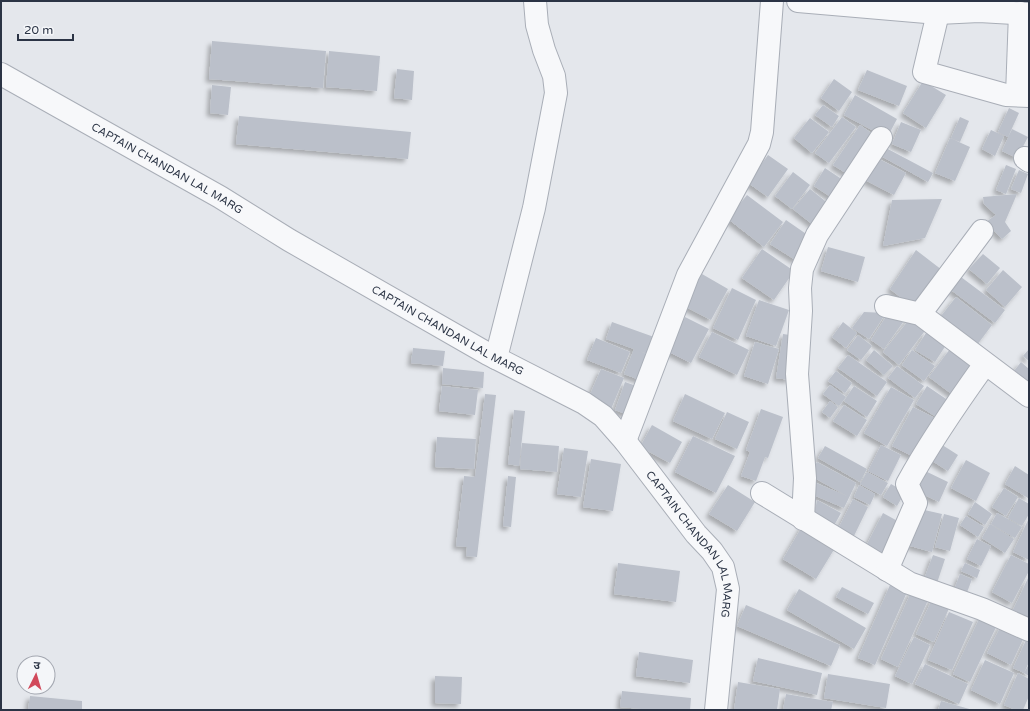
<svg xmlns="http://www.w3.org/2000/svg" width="1030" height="711" viewBox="0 0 1030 711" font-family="'Varela Round','Noto Sans Devanagari',sans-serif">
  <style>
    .building { fill: #bbc0ca; filter: url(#shadow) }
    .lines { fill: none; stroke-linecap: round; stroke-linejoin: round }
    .minor-casing { stroke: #a9aeb7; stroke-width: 24 }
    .minor { stroke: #f7f8fa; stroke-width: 22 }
    .labels { text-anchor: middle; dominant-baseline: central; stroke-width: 3; stroke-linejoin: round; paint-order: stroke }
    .street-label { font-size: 11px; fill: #2b3445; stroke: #f4f6f9 }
  </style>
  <defs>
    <filter id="shadow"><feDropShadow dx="-3.5" dy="3.5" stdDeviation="2" flood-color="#0004"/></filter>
  </defs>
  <rect width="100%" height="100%" fill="#e4e7ec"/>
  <!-- building -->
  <path class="building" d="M212,41L326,51L323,88L209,79Z
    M329,51L380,56L377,91L326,87Z
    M397,69L414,71L412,100L394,98Z
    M867,70L907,86L899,106L858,90Z
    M834,79L852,92L839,111L821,98Z
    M923,81L946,95L926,128L903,113Z
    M212,85L231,87L228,115L210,113Z
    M855,95L897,119L887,138L844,115Z
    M823,105L839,116L832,127L815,115Z
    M1009,108L1019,113L1008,137L998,132Z
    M239,116L411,132L408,159L236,144Z
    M842,117L856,127L829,163L815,153Z
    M960,117L969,121L960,142L951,138Z
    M810,118L829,132L812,153L794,138Z
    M901,122L921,130L911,152L892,144Z
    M860,125L878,138L852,177L833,165Z
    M1012,129L1028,137L1017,158L1002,151Z
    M991,130L1004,136L995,156L982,149Z
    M950,138L970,147L955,181L935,173Z
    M886,148L933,173L928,182L881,156Z
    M768,155L788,169L768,197L748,183Z
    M877,158L906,173L894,195L865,180Z
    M1006,165L1016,169L1006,194L996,190Z
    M825,168L849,184L837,201L814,186Z
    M1019,170L1028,174L1021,193L1011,189Z
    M793,172L810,185L792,209L775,196Z
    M810,189L834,208L817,228L793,209Z
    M1017,194L1005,222L1011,231L1002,239L986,222L996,215L984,204L983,197Z
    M747,195L783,222L764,247L728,219Z
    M942,199L925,238L883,246L892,200Z
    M786,220L812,238L797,261L770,244Z
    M828,247L865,257L858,282L821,271Z
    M762,249L794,271L774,300L742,278Z
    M916,250L942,270L913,307L890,289Z
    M983,254L1000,268L987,284L969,269Z
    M1003,270L1022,287L1005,307L986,290Z
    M702,274L728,289L711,320L684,306Z
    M961,277L1005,310L995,323L951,290Z
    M732,288L756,300L738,340L713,328Z
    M956,297L992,325L974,349L938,320Z
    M759,300L789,310L776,346L746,336Z
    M864,312L886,313L869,339L852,328Z
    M889,312L908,315L884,349L871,340Z
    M912,316L927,328L899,365L883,352Z
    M685,317L709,329L691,363L667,351Z
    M612,322L654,337L648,354L639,351L654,357L645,382L624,374L634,349L606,339Z
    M843,322L857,333L846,348L832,337Z
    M712,332L749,350L737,375L699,357Z
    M926,333L946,345L935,362L915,350Z
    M783,334L797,336L790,380L776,378Z
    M858,335L872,346L861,360L847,350Z
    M596,338L630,352L621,373L587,360Z
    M755,342L779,349L768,384L744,376Z
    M413,348L445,351L443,366L411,363Z
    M950,349L978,370L957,398L929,377Z
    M1029,349V361L1023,356Z
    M874,350L893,366L884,375L866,360Z
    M912,350L935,366L924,381L902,365Z
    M848,355L887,382L877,396L838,368Z
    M1021,362L1029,369V389L1011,375Z
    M897,366L924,386L915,398L888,378Z
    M443,368L484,372L483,388L442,384Z
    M601,369L624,378L611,409L588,399Z
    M836,371L852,383L845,393L828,381Z
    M625,382L642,388L631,416L615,410Z
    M830,385L846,397L839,406L823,394Z
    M442,386L478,390L475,415L439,411Z
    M854,386L877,401L867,417L844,401Z
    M927,386L952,403L941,420L916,404Z
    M891,387L914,400L887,446L864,433Z
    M485,394L496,395L477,557L466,556L467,547L456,546L464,476L475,477Z
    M685,394L725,413L712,439L673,421Z
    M830,401L838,407L830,418L822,412Z
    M844,405L867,420L857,436L833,421Z
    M913,407L937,419L916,458L892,446Z
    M761,409L783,417L768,458L765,457L756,481L741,476L750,452L746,450Z
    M514,410L525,411L519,466L508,464Z
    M727,412L749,422L737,449L715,439Z
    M652,425L682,442L670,463L640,447Z
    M693,436L735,456L716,493L675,472Z
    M437,437L476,439L474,469L435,467Z
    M936,441L958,455L948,471L926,457Z
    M522,443L559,446L557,472L520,469Z
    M881,445L901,455L888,481L868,471Z
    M825,446L867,469L860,482L818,458Z
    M564,448L588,451L581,497L557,494Z
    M591,459L621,464L613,511L583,507Z
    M966,460L990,473L976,501L951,488Z
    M817,462L856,483L844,508L811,494L816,483L847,496L809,475Z
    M1015,466L1029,475L1028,498L1005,484Z
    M921,469L948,482L939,502L912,489Z
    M867,472L888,483L881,495L860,484Z
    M508,476L516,477L511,527L503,526Z
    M891,484L905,492L897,506L883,497Z
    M728,485L755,502L737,531L709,514Z
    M859,485L875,494L870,505L854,497Z
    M1004,488L1018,497L1006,516L992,507Z
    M1019,498L1029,504V514L1022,526L1008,518Z
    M853,499L868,507L852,540L836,533Z
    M817,500L841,513L831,531L813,521Z
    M975,502L992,514L985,525L968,514Z
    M920,509L942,514L932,552L910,546Z
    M883,513L903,524L882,562L863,552Z
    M997,513L1022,527L1015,538L991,524Z
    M944,514L959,518L950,551L935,547Z
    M966,516L984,527L978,537L960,525Z
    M1029,518V560L1013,552Z
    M804,523L838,543L816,579L783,559Z
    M990,524L1014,539L1005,553L982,538Z
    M977,539L991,546L981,566L967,559Z
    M933,555L945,559L936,586L923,582Z
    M1011,555L1029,564V571L1012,603L992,592Z
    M618,563L680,571L676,602L614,594Z
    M965,563L980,570L977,578L961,571Z
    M960,574L972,579L966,595L954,590Z
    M1029,576V623L1011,614Z
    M890,585L907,592L875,665L858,658Z
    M842,587L874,603L868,614L836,597Z
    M799,589L866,628L854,649L787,610Z
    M912,590L929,598L898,667L881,659Z
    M933,597L951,604L934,642L916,634Z
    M746,605L840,645L831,666L737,626Z
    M949,612L973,622L952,670L928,660Z
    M981,615L998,623L970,682L953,674Z
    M1002,624L1025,635L1011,665L987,653Z
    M1028,636L1029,637V662L1024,673L1013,668Z
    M914,637L930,645L912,684L895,676Z
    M639,652L693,660L690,683L636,676Z
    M758,658L822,673L817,695L753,681Z
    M985,660L1014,673L1000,704L971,690Z
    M925,664L968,684L959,704L915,684Z
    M1029,664V676L1024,673Z
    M1018,673L1029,679V696L1023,710H1016L1004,705Z
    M828,674L890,684L886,708L824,698Z
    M435,676L462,677L461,704L435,703Z
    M738,682L780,689L777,710H734Z
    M622,691L691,698L690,710H653L620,707Z
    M786,694L833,702L831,710H783Z
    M30,696L82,701V710H28Z
    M941,701L973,710H938Z"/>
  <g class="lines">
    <defs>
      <g id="minor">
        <path d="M798,1L938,13L979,11L1029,14"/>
        <path d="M938,13L924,72L1006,95L1029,96"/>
        <path id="s1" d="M1,74L220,197L289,240L488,354L584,403L603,416L625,441L696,534L712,551L723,567L728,589L716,710"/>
        <path d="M1017,95L1020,13"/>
        <path d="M1025,158L1029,161"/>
        <path d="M886,306L920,314L1029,396"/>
        <path d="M920,314L982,231"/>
        <path d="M496,358L534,208L556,93L554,76L544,50L537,25L535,1"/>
        <path d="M625,441L688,275L759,144L762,132L772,1"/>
        <path d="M762,493L909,583L982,609L1029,630"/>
        <path d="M803,519L805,478L797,374L801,311L800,288L802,269L817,235L881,138"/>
        <path d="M887,570L916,503L907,484C930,442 957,403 985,364"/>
      </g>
    </defs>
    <!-- minor casing -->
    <use href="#minor" class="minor-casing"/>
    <!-- minor -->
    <use href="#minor" class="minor"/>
  </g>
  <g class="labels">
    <!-- street labels -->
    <g class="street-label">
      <text stroke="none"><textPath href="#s1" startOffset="191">CAPTAIN CHANDAN LAL MARG</textPath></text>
      <text stroke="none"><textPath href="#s1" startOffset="515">CAPTAIN CHANDAN LAL MARG</textPath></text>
      <text stroke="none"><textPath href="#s1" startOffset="851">CAPTAIN CHANDAN LAL MARG</textPath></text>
    </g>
  </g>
  <!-- border -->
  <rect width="1030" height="711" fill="none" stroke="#2b3445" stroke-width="4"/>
  <!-- north arrow -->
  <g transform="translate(36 675) rotate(5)"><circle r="19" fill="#f4f6f9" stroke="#a4a8b1"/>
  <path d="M0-3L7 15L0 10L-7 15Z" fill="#d1495b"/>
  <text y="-6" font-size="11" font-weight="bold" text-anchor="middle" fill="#2b3445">उ</text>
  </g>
  <!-- scale -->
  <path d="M18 34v6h55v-6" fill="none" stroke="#2b3445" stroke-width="2"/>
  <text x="24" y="34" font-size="12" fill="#2b3445" stroke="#f4f6f9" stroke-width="3" paint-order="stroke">20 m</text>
</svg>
